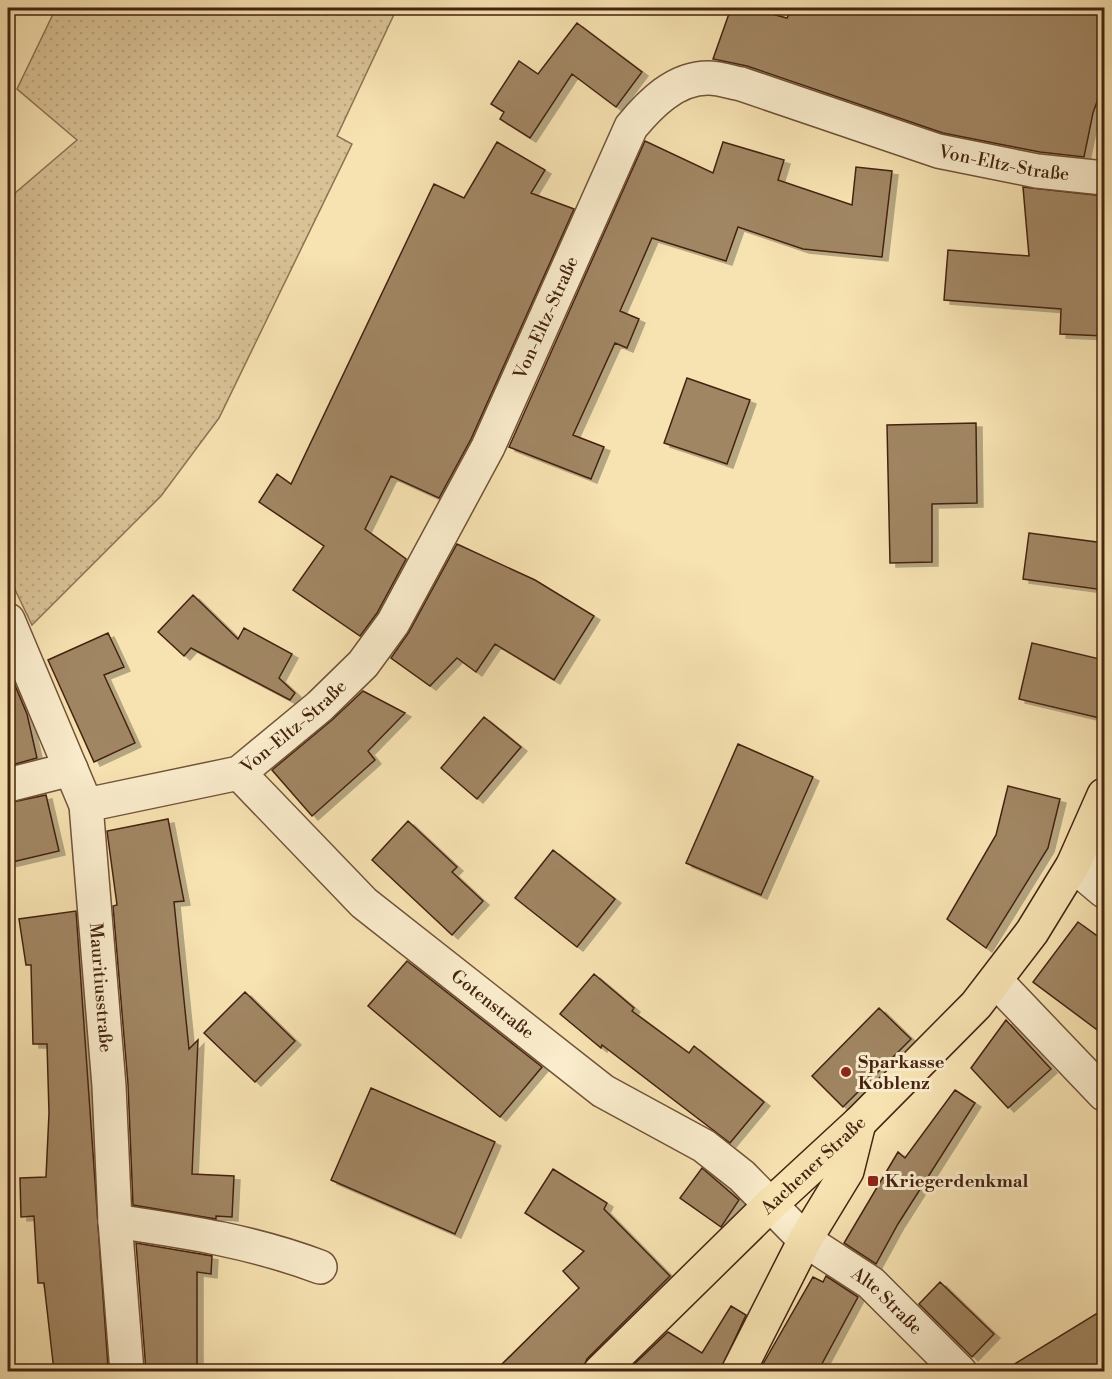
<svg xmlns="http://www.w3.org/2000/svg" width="1112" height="1379" viewBox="0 0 1112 1379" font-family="'Libre Bodoni',serif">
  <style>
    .grass { fill: url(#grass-dots); stroke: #8e7254; stroke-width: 1.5 }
    .building { fill: #a18664; stroke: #442311; stroke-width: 1.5; filter: url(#shadow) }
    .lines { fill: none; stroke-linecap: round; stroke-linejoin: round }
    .minor-casing { stroke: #715339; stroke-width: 36 }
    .major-casing { stroke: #442311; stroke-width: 36 }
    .minor { stroke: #faeccc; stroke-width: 33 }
    .major { stroke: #f7e2b1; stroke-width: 33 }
    .poi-dot { fill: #8f2418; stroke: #faeccc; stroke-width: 2 }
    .labels { text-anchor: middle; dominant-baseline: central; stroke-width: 6; stroke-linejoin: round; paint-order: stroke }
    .street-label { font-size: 18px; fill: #442311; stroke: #faeccc }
    .poi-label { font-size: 18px; font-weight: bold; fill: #442311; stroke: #faeccc; text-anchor: start }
  </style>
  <defs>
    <pattern id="grass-dots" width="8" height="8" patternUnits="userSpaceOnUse" patternTransform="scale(1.5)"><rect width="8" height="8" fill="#d9c296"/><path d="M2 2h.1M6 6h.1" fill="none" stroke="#bba680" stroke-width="1.8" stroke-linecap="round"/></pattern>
    <filter id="shadow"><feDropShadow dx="6" dy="4" stdDeviation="0" flood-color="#0004"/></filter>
  </defs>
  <rect width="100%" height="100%" fill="#f7e2b1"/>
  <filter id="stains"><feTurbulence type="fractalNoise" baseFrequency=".00333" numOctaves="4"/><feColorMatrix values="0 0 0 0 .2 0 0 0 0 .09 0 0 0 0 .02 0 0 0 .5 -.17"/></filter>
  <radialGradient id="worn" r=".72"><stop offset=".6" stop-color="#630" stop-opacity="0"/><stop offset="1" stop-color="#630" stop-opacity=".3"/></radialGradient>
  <!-- grass -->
  <path class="grass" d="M56,8H397L337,136L352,144L219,418L161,496L32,625L8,575V199L77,140L17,89Z"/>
  <!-- building -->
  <path class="building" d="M731,8H749L787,18L792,8H1104V82L1093,113L1084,157L1040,152L943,133L747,66L713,59Z
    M577,23L642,72L616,107L572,74L530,138L500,119L504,112L491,104L519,61L538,74Z
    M645,141L713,173L723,142L784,160L778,180L852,205L856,167L892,171L882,257L803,249L738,227L726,261L652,238L620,311L639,319L627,348L615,343L573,435L604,447L591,479L509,447Z
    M497,142L545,170L531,193L574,209L471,439L439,498L391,476L365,529L406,559L377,613L360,636L293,590L324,546L259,502L277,474L291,484L434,184L464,198Z
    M1023,187L1104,196V336L1060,334L1061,309L944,300L948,250L1029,256Z
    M687,378L750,400L727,464L664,443Z
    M976,423L977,503L932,504V562L890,563L887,425Z
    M1029,533L1104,543V590L1023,579Z
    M457,544L535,580L594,616L554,680L495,644L476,672L457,658L430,686L391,658L409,632Z
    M193,595L238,639L244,628L292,654L279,678L295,693L290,700L191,648L184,656L158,632Z
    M108,633L124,667L104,675L135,743L94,762L48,660Z
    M1032,643L1104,660V719L1019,699Z
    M8,683H14L27,714L37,758L8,766Z
    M363,691L405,713L368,751L375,760L312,816L272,770L332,720Z
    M484,717L521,747L477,799L441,768Z
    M738,744L813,777L761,895L686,863Z
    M1008,786L1060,799L1048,848L986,948L947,919L996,835Z
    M46,795L59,851L8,863V803Z
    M168,819L184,901L174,902L189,1049L198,1040L192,1174L234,1176L232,1217L216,1216V1219L133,1205L128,1084L113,906L117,905L107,831Z
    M408,821L457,867L452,872L483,901L452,935L372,860Z
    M553,850L615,899L577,947L515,898Z
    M76,911L108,1367L54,1371L44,1283H38L34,1216L21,1217L20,1178L46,1177L49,1113L47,1044H33L31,965H26L19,919Z
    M1078,922L1104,941V1035L1033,982Z
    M407,961L542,1067L500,1117L368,1006Z
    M594,974L634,1008L632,1011L689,1053L694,1046L764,1102L730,1143L602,1045L601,1048L560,1014Z
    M245,992L295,1041L255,1082L204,1033Z
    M879,1008L911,1039L843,1107L812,1076Z
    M1006,1020L1051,1069L1008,1108L971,1068Z
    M371,1088L495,1142L455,1234L331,1180Z
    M955,1090L975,1103L898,1224L876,1264L844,1243L898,1152L905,1158Z
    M702,1168L739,1200L721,1227L680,1198Z
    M553,1169L607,1203L604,1209L670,1276L587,1359L582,1371H495L579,1288L563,1271L584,1251L525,1213Z
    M136,1243L212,1256L211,1274L197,1272V1371H146Z
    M826,1276L858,1297L818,1371H759L813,1277L823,1282Z
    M940,1282L994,1334L972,1357L919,1304Z
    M731,1306L746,1315L720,1371H627L668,1332L702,1353Z
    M1104,1309V1371H1003Z"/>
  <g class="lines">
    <defs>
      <g id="minor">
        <path id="s1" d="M8,620L86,805L109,1086L115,1221L127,1372"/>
        <path id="s2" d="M239,773L364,903L603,1091L704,1146L742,1176L805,1240L871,1283L960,1372"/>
        <path d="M8,785L71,769"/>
        <path id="s3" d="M86,805L239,773L320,706L363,664L393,623L488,447L631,127C650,104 675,78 708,78C719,78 731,82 741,84L938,151L1037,171L1104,178"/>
        <path d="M1086,837L1104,854"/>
        <path d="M1073,865L1104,891"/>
        <path d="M996,981L1104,1094"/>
        <path d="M115,1221C188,1232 251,1241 320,1267"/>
      </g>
      <g id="major">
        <path id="s4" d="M600,1372L770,1205L859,1123L976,1005L1032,932L1073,865L1104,795"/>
        <path d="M738,1372L805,1240L847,1171L859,1123"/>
      </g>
    </defs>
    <!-- minor casing -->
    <use href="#minor" class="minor-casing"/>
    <!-- major casing -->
    <use href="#major" class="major-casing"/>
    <!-- minor -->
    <use href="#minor" class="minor"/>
    <!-- major -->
    <use href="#major" class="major"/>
  </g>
  <!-- markers -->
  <g class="poi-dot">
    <circle cx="846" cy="1072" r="6"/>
    <rect x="867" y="1175" width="12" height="12" rx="3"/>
  </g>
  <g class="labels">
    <!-- street labels -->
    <g class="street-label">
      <text stroke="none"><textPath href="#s3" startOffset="1326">Von-Eltz-Straße</textPath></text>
      <text stroke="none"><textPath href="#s3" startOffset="714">Von-Eltz-Straße</textPath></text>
      <text stroke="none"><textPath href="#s3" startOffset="228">Von-Eltz-Straße</textPath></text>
      <text stroke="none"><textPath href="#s1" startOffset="384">Mauritiusstraße</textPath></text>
      <text stroke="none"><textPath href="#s2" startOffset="344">Gotenstraße</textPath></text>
      <text stroke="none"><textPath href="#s4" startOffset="297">Aachener Straße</textPath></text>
      <text stroke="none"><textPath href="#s2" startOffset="840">Alte Straße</textPath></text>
    </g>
    <!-- poi labels -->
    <g class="poi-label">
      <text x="858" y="1062">Sparkasse<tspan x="858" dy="21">Koblenz</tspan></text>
      <text x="885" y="1181">Kriegerdenkmal</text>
    </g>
  </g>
  <!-- margin -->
  <rect width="1112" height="1379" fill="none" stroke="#f7e2b1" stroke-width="30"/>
  <rect x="9" y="9" width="1094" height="1361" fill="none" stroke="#442311" stroke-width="3"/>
  <rect x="15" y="15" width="1082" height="1349" fill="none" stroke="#442311" stroke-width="1.5"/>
  <rect width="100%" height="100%" filter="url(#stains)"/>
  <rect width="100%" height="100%" fill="url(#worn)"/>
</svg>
